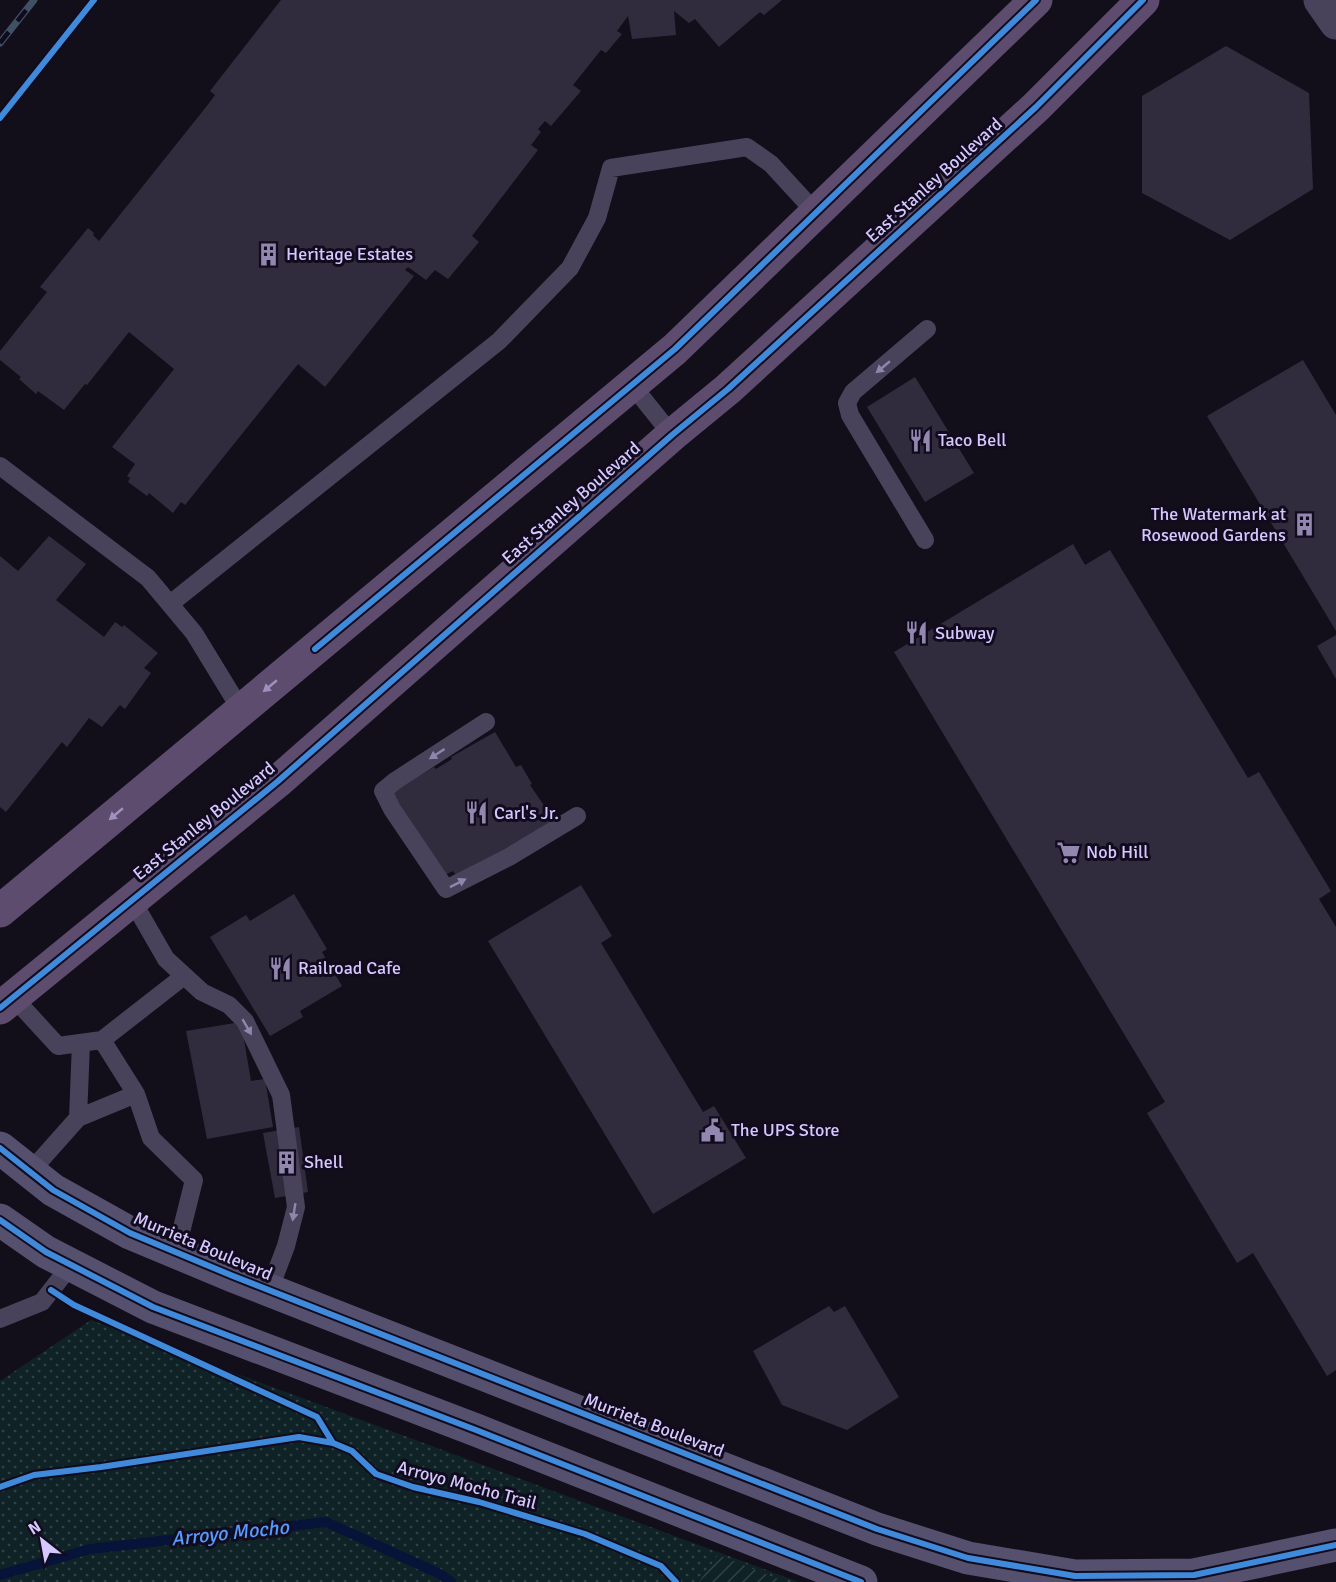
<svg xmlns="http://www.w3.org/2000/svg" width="1336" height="1582" viewBox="0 0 1336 1582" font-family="Signika,sans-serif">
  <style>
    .grass { fill: url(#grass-dots) }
    .garden { fill: url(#garden-furrows) }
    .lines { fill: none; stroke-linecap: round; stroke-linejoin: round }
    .stream { stroke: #071339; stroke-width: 10 }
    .building { fill: #312c3d }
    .service { stroke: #48435b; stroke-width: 18 }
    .minor { stroke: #48435b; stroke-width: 33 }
    .secondary { stroke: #55506e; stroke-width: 33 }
    .primary { stroke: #5d4c6d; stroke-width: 33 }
    .rail-casing { stroke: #405065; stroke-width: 7 }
    .rail { stroke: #110b1e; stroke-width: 4.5; stroke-dasharray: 14; stroke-linecap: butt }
    .cycleway-casing { stroke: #110b1e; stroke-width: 10 }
    .cycleway { stroke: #408adc; stroke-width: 6 }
    .oneway { fill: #8e86ad }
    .oneway2 { fill: #9f90bd }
    .labels { text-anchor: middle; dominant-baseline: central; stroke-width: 6; stroke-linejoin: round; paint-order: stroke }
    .street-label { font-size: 18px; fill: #d5c8ff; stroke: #110b1e }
    .poi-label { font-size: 18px; fill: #d5c8ff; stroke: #110b1e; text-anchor: start }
    .water-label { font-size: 20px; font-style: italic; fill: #569bff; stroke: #110b1e }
  </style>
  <defs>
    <pattern id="grass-dots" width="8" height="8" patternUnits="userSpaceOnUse" patternTransform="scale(1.5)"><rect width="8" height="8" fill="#0f2326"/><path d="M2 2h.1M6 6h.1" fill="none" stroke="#314147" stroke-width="1.8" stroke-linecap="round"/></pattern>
    <pattern id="garden-furrows" width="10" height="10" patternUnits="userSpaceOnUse" patternTransform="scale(1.5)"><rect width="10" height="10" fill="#0f2326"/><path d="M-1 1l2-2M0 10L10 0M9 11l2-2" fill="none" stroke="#314147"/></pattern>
  </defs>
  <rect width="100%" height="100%" fill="#120f1a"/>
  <!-- grass -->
  <path class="grass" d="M91,1320L799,1582H0V1381Z"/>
  <!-- garden -->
  <path class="garden" d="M718,1555L786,1582H699Z"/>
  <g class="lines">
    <!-- stream -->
    <path class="stream" d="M0,1575L90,1549L326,1522L440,1574L451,1582"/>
  </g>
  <!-- building -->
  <path class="building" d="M281,0H782L764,15L760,12L719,47L695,19L689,23L674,11L676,35L632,39L628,16L617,31L622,34L606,53L601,50L573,85L581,91L551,126L545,121L538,129L541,132L531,145L538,150L472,236L479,242L448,279L435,270L426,280L408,267L405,270L414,276L325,387L298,364L185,505L181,502L173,513L149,493L147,496L128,482L130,478L127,476L135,464L112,447L174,369L129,332L87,385L85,384L64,410L38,391L36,394L19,379L21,377L0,360V351L47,292L40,287L88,228L94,233L93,235L99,241L206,107L215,95L210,91Z
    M1226,46L1309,93L1313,189L1230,240L1142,193V96Z
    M1303,360L1336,415V631L1207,416Z
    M915,377L974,473L925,502L867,407Z
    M49,536L86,564L56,600L104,637L115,622L122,627L124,625L158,653L144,668L151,673L125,709L120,705L102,727L89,718L67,747L62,742L6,812L0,807V556L18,571Z
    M1073,544L1085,565L1110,550L1248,778L1259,772L1331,891L1319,899L1336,927V1370L1327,1376L1253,1253L1237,1263L1147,1113L1165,1102L894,652Z
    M1336,635V679L1317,646Z
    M495,732L516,767L521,765L532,784L530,785L556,823L459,881L453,871L441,877L391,792L434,767L436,769L452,759L451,757Z
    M581,885L612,936L601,943L703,1112L714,1106L746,1158L653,1214L488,941Z
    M294,894L327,949L322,952L342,986L300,1011L303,1017L270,1036L210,937L246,915L250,921Z
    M241,1022L251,1081L265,1079L273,1127L207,1139L186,1031Z
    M299,1127L308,1192L275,1198L263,1133Z
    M829,1306L834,1312L845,1306L899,1397L847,1430L782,1405L753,1351Z"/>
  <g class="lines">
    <!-- service -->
    <path class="service" d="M632,385L672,435
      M0,466L148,578L194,633L241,710
      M925,540L850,415L847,403L853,392L927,329
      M170,604L499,341L570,268L597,218L611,168L747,147L771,164L816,213
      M486,722L395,781L383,791L392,809L446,889L509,857L577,816
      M132,900L166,959L202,992L229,1005L245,1021L281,1095L296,1207L286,1246L269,1291
      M13,997L58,1046L102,1040L184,976
      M102,1040L136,1094
      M78,1118L81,1043
      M30,1172L78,1118L136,1094L151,1138L194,1180L176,1252
      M0,1319L42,1302L71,1265"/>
    <!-- minor -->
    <path class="minor" d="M1320,0L1336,23"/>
    <!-- secondary -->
    <path class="secondary" d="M0,1148L53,1190L130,1233L233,1276L877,1529L968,1558L1075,1576L1194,1575L1336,1545
      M0,1220L46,1252L153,1307L476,1430L861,1582"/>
    <!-- primary -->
    <path class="primary" d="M0,911L675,349L1036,0
      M0,1008L277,782L672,435L728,389L1036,107L1143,0"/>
    <defs>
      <path id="rail" d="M0,43L34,0"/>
    </defs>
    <!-- rail casing -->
    <use href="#rail" class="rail-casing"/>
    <!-- rail -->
    <use href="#rail" class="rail"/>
    <defs>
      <path id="cycleway" d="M0,118L94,0
        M315,649L675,349L1036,0
        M0,1008L277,782L672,435L728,389L1036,107L1143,0
        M0,1148L53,1190L130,1233L233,1276L877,1529L968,1558L1075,1576L1194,1575L1336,1545
        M0,1220L46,1252L153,1307L476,1430L861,1582
        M51,1290L74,1305L317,1417L333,1443
        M0,1487L34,1475L101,1467L299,1437L333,1443L352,1451L376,1474L413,1487L479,1502L585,1534L661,1566L676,1582"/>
    </defs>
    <!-- cycleway casing -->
    <use href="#cycleway" class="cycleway-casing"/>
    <!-- cycleway -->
    <use href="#cycleway" class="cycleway"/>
  </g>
  <!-- one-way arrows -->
  <defs><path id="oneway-solid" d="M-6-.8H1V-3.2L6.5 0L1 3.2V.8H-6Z" transform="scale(1.5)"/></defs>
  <g class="oneway">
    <use href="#oneway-solid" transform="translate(883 367) rotate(140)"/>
    <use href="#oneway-solid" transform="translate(437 754) rotate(147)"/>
    <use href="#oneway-solid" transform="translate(458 883) rotate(-27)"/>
    <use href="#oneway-solid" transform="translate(247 1027) rotate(60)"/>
    <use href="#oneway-solid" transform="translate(294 1212) rotate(99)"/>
  </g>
  <g class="oneway2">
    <use href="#oneway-solid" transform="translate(270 686) rotate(140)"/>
    <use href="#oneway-solid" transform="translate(116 814) rotate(140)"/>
  </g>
  <!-- icons -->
  <defs>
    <symbol id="building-bare" viewBox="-9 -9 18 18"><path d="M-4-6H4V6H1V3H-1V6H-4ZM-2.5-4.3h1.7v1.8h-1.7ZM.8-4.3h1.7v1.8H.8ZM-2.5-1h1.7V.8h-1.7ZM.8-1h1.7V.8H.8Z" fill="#9187af" stroke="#110b1e" stroke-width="2.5" paint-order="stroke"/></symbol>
    <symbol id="restaurant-bare" viewBox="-9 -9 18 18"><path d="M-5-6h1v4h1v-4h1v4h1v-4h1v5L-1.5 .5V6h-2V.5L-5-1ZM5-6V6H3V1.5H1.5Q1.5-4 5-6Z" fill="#9187af" stroke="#110b1e" stroke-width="2.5" paint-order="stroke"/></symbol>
    <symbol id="supermarket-bare" viewBox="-9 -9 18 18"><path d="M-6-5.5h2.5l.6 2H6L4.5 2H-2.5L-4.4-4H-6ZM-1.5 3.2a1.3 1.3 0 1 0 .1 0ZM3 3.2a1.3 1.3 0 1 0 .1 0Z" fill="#9187af" stroke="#110b1e" stroke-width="2.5" paint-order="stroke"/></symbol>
    <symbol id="civic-bare" viewBox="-9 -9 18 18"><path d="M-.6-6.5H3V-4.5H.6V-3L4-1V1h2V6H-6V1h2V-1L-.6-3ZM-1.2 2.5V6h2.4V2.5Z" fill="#9187af" stroke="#110b1e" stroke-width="2.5" paint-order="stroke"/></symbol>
  </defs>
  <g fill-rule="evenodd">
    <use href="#building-bare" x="252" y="238" width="33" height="33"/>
    <use href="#restaurant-bare" x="904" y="424" width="33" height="33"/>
    <use href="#building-bare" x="1288" y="508" width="33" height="33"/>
    <use href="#restaurant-bare" x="900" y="616" width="33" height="33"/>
    <use href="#restaurant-bare" x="460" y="796" width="33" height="33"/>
    <use href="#supermarket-bare" x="1052" y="836" width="33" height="33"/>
    <use href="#restaurant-bare" x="264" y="952" width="33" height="33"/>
    <use href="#civic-bare" x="696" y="1114" width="33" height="33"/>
    <use href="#building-bare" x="270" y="1146" width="33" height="33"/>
  </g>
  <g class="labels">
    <!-- street labels -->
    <g class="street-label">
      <text transform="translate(934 180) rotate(-42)">East Stanley Boulevard</text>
      <text transform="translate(571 503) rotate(-41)">East Stanley Boulevard</text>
      <text transform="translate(204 821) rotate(-39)">East Stanley Boulevard</text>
      <text transform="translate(203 1246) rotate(23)">Murrieta Boulevard</text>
      <text transform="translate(654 1425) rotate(21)">Murrieta Boulevard</text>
      <text transform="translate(467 1485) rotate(15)">Arroyo Mocho Trail</text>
    </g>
    <!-- poi labels -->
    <g class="poi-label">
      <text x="286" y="254">Heritage Estates</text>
      <text x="938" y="440">Taco Bell</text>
      <text x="1286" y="514" text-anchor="end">The Watermark at<tspan x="1286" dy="21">Rosewood Gardens</tspan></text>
      <text x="935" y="633">Subway</text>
      <text x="494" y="813">Carl's Jr.</text>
      <text x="1086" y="852">Nob Hill</text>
      <text x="298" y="968">Railroad Cafe</text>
      <text x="731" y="1130">The UPS Store</text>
      <text x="304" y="1162">Shell</text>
    </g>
    <!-- water labels -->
    <g class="water-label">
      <text transform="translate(230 1533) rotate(-6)">Arroyo Mocho</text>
    </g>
  </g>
  <!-- north arrow -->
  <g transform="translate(42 1540) rotate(329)" stroke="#110b1e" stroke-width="4.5" paint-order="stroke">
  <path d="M0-4.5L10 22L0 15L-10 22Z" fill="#d5c8ff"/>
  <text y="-9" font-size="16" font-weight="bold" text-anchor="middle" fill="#d5c8ff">N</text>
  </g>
</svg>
